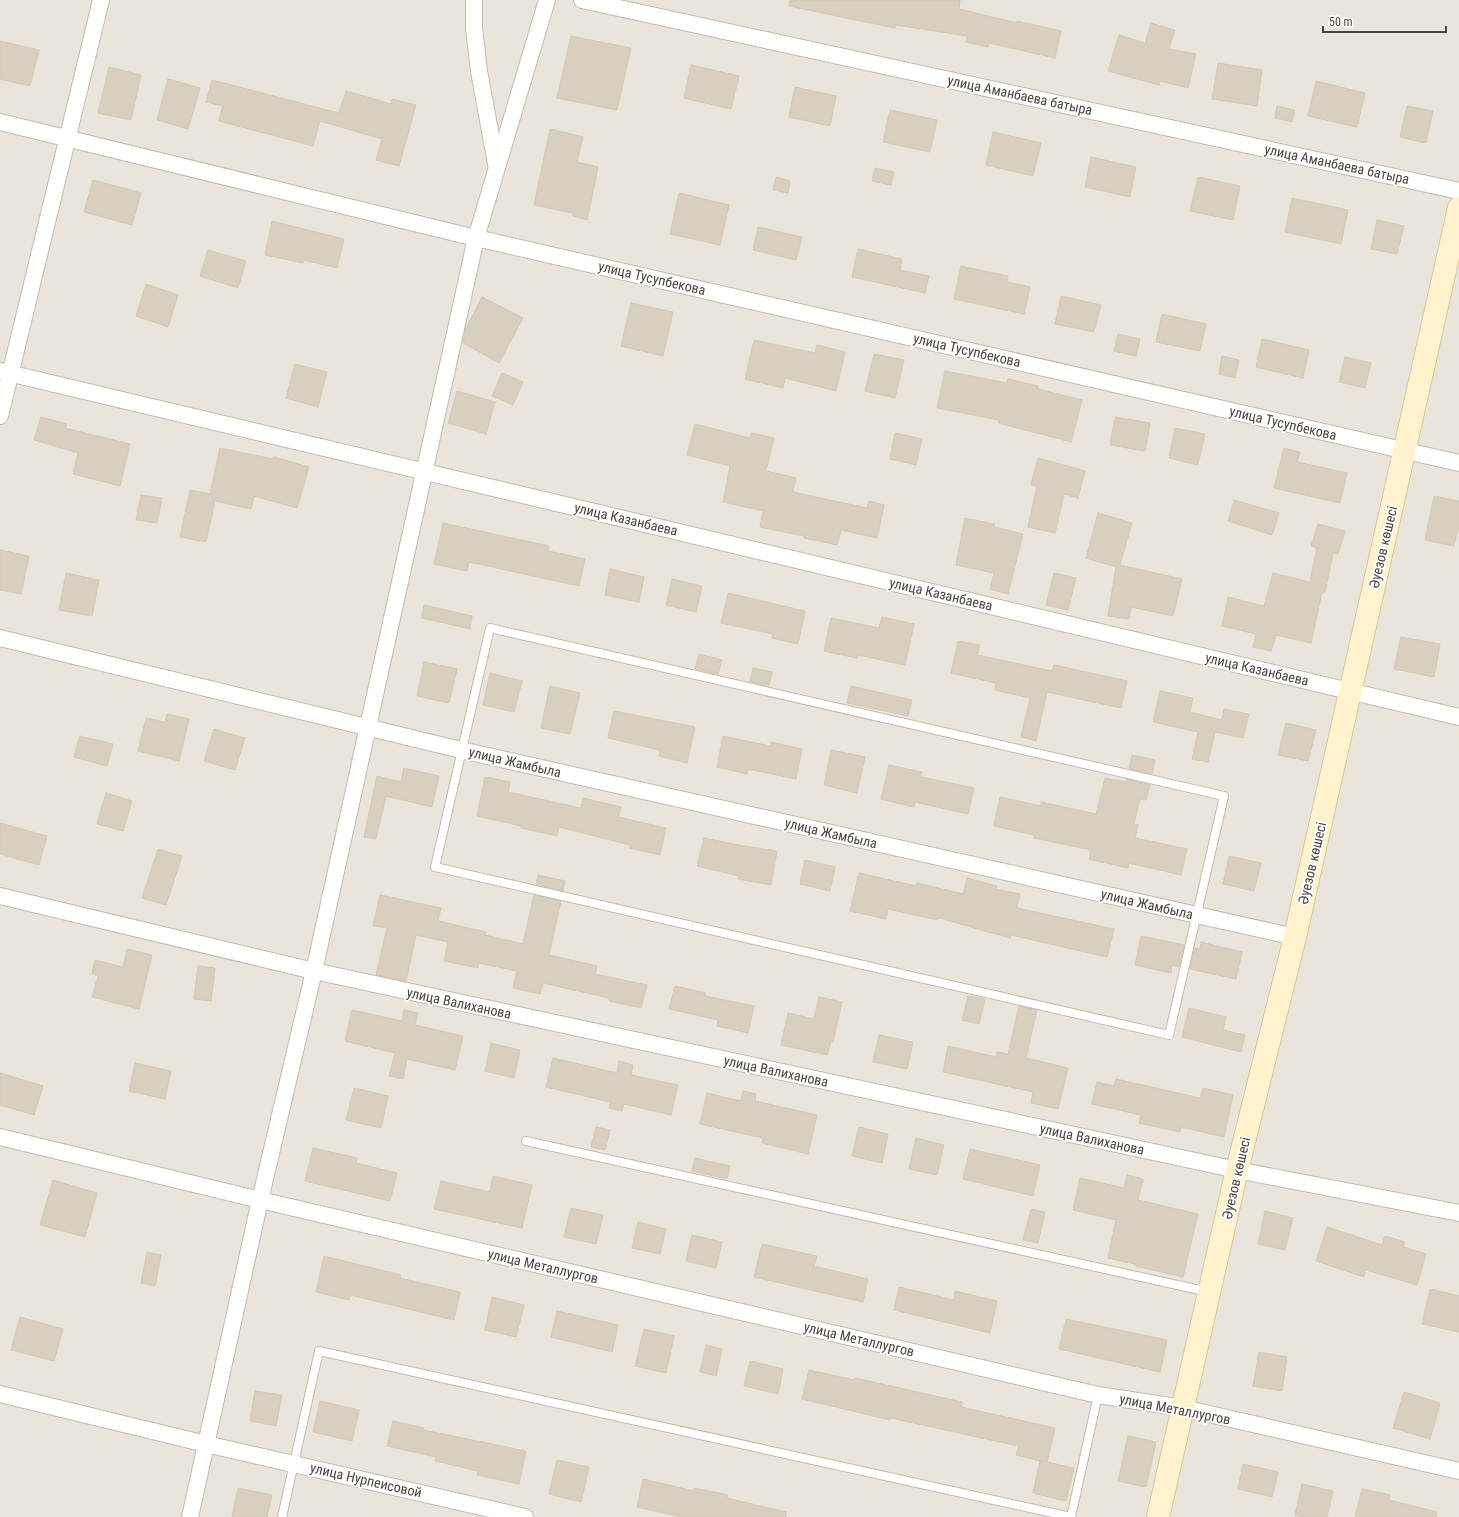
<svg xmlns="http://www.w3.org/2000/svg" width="1459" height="1517" viewBox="0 0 1459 1517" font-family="'Roboto Condensed',sans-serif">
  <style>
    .residential { fill: #eae5da }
    .building { fill: #d8cfc1; stroke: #d3c7b4 }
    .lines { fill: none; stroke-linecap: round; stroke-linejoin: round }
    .lane-casing { stroke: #c2bbae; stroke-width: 10 }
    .street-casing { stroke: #c2bbae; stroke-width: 18 }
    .secondary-casing { stroke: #d6c79b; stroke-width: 24 }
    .lane { stroke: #fff; stroke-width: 8 }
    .street { stroke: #fff; stroke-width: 16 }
    .secondary { stroke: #fff3cd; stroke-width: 22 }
    .labels { text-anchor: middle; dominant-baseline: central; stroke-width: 3.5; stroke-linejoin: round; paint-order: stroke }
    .street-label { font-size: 14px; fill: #4b4439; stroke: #fff }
  </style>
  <rect width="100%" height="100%" fill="#f6f3ec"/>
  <!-- residential -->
  <path class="residential" d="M0,0H1459V1517H0Z"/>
  <!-- building -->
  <path class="building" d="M790,0H960L959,9L1017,23V21L1061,31L1055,58L989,43L988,47L966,42L967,36L896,25L895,28L851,19L789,6Z
    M1151,23L1175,30L1169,49L1196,54L1188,88L1160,81L1159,85L1108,71L1119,35L1145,43Z
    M571,36L631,48L617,110L557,98Z
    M0,41L39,50L30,86L0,79Z
    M1218,63L1262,70L1257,106L1212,99Z
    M691,65L739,76L731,109L684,98Z
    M109,67L141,75L131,120L98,113Z
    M168,79L200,88L188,129L157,120Z
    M212,80L339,113L346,91L391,104L392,99L416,105L399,166L376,160L382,139L320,121L313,146L219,121L223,106L206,102Z
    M1316,81L1365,93L1357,127L1308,116Z
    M795,87L836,96L830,126L789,117Z
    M1277,106L1295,110L1292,122L1275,118Z
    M1407,106L1433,111L1426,143L1400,137Z
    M890,110L937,120L930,152L883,142Z
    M550,129L583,137L577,162L598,167L587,220L573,216V213L534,205Z
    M993,132L1041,143L1033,176L986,165Z
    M1091,157L1136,167L1130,197L1085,187Z
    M875,168L894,172L891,185L872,181Z
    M776,177L790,181L788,193L773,190Z
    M1198,177L1240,186L1233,220L1190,211Z
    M93,180L141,193L132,225L84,212Z
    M679,193L729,205L720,245L670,234Z
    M1292,198L1348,210L1341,244L1285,232Z
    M1377,220L1404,226L1397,254L1371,249Z
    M272,221L344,239L337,268L303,260V263L265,255Z
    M758,227L802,237L796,260L753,250Z
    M858,249L902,259L900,270L929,276L925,293L852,277Z
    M208,250L246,261L238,288L200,276Z
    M961,266L1008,276L1007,282L1030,287L1024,314L954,299Z
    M146,284L178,295L168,327L136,316Z
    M1061,296L1101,305L1094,332L1055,324Z
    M482,297L523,318L499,363L463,343L466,328Z
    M631,303L673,312L663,356L621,346Z
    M1162,314L1206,324L1200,351L1156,342Z
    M1118,334L1140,339L1136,356L1114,351Z
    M1262,339L1309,350L1303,378L1256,367Z
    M754,340L815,353L817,345L845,352L836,391L785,378L783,388L745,379Z
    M874,354L904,360L895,398L865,391Z
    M1222,356L1239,360L1235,378L1219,374Z
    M1345,357L1371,363L1365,388L1339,382Z
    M295,364L327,372L318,407L286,398Z
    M945,371L1007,383L1008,379L1038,386V389L1082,400L1071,442L998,423L999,420L937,408Z
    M502,373L523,382L513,405L492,396Z
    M457,391L495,402L486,434L448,423Z
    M41,417L67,424L65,428L130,444L120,486L73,474L78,453L34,440Z
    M1115,417L1150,423L1145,451L1110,445Z
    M695,424L750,438L752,433L774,438L766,471L796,478L793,492L867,508L869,501L884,505L877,538L841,530L837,545L804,538V536L760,527L763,511L723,502L730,466L687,455Z
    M1175,428L1205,434L1198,465L1169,458Z
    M895,433L922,439L916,465L890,459Z
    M220,448L273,459L274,457L309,467L297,508L254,496L251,509L215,501L206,542L180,537L190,490L210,494Z
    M1284,448L1300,452L1297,462L1347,473L1340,503L1274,488Z
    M1038,458L1085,471L1078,498L1064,494L1055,533L1028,527L1037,486L1031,485Z
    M141,495L162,498L157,523L136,520Z
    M1434,496L1459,501V525L1454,546L1425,540Z
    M1234,500L1279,513L1272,535L1228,521Z
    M1098,513L1132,523L1120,565L1182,579L1173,616L1131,607L1129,619L1108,616L1116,567L1086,558Z
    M965,518L995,524L994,527L1023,534L1008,594L990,589L994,573L956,565Z
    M443,523L549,546L548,551L585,559L579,586L469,562L467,571L434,564Z
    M1318,524L1345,531L1338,554L1333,553L1325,592H1322L1311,643L1276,635L1271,651L1253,647L1256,634L1222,626L1228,597L1264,606L1273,573L1310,582L1317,548L1311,546Z
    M0,550L29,556L21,594L0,590Z
    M610,569L644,577L639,602L605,595Z
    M66,573L99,580L92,616L59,610Z
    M1054,573L1076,578L1068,610L1046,605Z
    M672,579L702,586L696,612L666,605Z
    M728,593L805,611L798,644L772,638L773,634L721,623Z
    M424,605L472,616L470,629L422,618Z
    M882,617L914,624L905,665L858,655L857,658L824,651L831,618L879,628Z
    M1401,637L1440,644L1434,677L1394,669Z
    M958,641L980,645L977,655L1052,671L1054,665L1127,681L1121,708L1047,692L1036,741L1021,737L1030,698L995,690L996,683L951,673Z
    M699,654L722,660L718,674L695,669Z
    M424,662L457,669L449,703L417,696Z
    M753,668L772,672L769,686L750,682Z
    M490,673L522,681L514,712L483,705Z
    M550,686L580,693L570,734L541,728Z
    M851,686L912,700L908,716L847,703Z
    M1160,691L1193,698L1190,712L1222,720L1224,709L1249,714L1243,738L1215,732L1208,762L1192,759L1198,732L1153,722Z
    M614,711L695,727L687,763L659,756L660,750L608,738Z
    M167,714L189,719L179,761L138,751L146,718L165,722Z
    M1286,723L1316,730L1308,761L1278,755Z
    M214,729L245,738L235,770L204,761Z
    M80,736L113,744L107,766L74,757Z
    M723,736L770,746L771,742L802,749L796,779L748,769L747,774L717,767Z
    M831,750L865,757L857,793L824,785Z
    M1132,755L1155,760L1152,774L1129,769Z
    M889,765L922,772L921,777L974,788L968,814L915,802L914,807L881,799Z
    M404,768L439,776L432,807L386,796L376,839L364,837L377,776L401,782Z
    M485,777L510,782L508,792L581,808L583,798L621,807L618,817L666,828L660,855L630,848V845L559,827L557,836L521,828V826L477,816Z
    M1105,778L1126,782L1127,779L1150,785L1146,800L1140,799L1134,824L1138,825L1135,838L1187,849L1181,875L1129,863L1128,868L1089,859L1091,850L1034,838V835L994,826L1000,797L1041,806V802L1096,814Z
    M106,793L132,801L123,831L97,824Z
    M0,823L47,836L39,865L0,854Z
    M704,838L744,846L777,851L771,885L738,879L739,876L697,866Z
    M158,849L182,856L166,905L142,898Z
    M1229,856L1261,863L1254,891L1223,884Z
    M805,860L835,867L830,891L800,884Z
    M859,873L916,886L917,883L963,894L967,878L997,886L996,889L1020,894L1017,908L1114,929L1107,957L1011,935L1010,938L939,918L938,920L888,909L886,919L850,911Z
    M538,875L565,881L563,891L536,884Z
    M380,895L441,908L438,921L486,932L485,935L523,944L534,895L561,901L549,955L597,966L595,974L647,985L641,1008L609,1001V998L543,983L540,994L513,988L517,971L479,963L478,968L444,961L448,942L416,935L406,981L376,975L387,928L373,926Z
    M1141,936L1184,945L1179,967L1172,965L1171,973L1135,965Z
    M1201,942L1242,952L1236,979L1190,969L1195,948L1200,949Z
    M127,949L152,955L139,1009L92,997L98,976L92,974L95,960L123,967Z
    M198,966L215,968L211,1001L194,999Z
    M675,986L706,993L705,996L754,1006L748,1033L717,1026L718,1020L669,1009Z
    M968,996L985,999L979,1024L962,1020Z
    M819,997L842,1002L833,1042L831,1041L827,1055L781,1045L788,1013L814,1019Z
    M1019,1006L1037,1010L1026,1058L1068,1068L1058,1109L1031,1103L1033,1092L943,1072L948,1046L996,1057L997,1052L1008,1054Z
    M1189,1008L1226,1017L1223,1030L1245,1035L1241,1052L1182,1037Z
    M352,1010L402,1021L404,1010L418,1013L415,1025L463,1036L455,1070L407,1059L403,1079L389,1076L395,1053L345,1041Z
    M879,1035L913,1042L907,1069L873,1062Z
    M491,1043L520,1050L514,1078L485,1071Z
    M553,1058L617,1073L619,1061L633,1065L631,1075L678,1085L671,1115L624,1104L622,1111L609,1108L610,1102L546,1087Z
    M135,1063L171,1071L165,1099L129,1091Z
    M0,1073L43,1086L34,1115L0,1105Z
    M1116,1079L1200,1098L1203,1088L1233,1095L1224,1137L1181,1127L1180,1132L1139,1123L1141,1115L1092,1104L1097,1082L1114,1086Z
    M354,1088L388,1096L381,1128L346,1120Z
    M743,1091L756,1094L755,1101L817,1115L808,1154L762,1143L763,1138L700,1124L707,1093L741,1101Z
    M596,1127L610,1130L605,1150L591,1147Z
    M859,1127L888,1134L882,1163L852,1156Z
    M916,1138L944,1145L937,1175L909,1169Z
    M313,1148L357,1158L356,1163L397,1173L390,1201L305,1181Z
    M970,1149L1040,1165L1033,1196L963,1179Z
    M695,1158L730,1166L727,1179L692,1171Z
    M1127,1175L1143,1179L1138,1200L1198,1214L1183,1277L1135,1266V1264L1108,1258L1116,1220L1073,1210L1080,1178L1124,1188Z
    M493,1176L532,1185L522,1228L434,1209L441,1181L490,1192Z
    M53,1180L97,1193L85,1237L40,1225Z
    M571,1208L603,1215L596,1244L564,1237Z
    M1031,1209L1045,1212L1038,1243L1023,1240Z
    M1265,1211L1293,1218L1285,1250L1258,1244Z
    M638,1222L666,1229L660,1254L632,1248Z
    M1327,1227L1382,1245L1385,1236L1405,1242L1403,1247L1426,1254L1417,1285L1366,1270L1364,1277L1316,1261Z
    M692,1235L722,1242L716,1268L686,1261Z
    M762,1244L817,1256L814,1266L868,1279L863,1302L754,1277Z
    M147,1252L161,1255L155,1286L141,1283Z
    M324,1256L401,1275L400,1278L460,1292L454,1320L350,1295L349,1300L316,1292Z
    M899,1287L954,1300L955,1291L997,1301L990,1333L894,1310Z
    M1430,1289L1459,1296V1332L1422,1324Z
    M492,1297L524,1305L516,1337L485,1330Z
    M557,1311L618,1325L612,1352L551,1337Z
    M20,1317L63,1329L54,1361L11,1350Z
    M1066,1319L1167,1340L1160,1372L1059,1349Z
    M644,1329L674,1336L666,1373L635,1366Z
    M706,1345L722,1349L716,1376L700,1372Z
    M1259,1352L1287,1357L1282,1391L1253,1386Z
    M750,1361L783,1369L778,1394L744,1386Z
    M809,1370L854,1380L855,1378L962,1402L961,1407L1055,1428L1047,1462L1074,1468L1066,1501L1033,1493L1040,1461L1045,1462L1016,1455L1018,1446L891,1418L890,1420L802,1399Z
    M255,1391L282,1395L276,1426L250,1421Z
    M1404,1392L1440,1403L1430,1439L1393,1428Z
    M320,1401L359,1410L352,1441L313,1432Z
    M393,1421L424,1428L423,1430L526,1451L519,1484L477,1475L478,1471L435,1461L436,1457L387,1446Z
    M1128,1436L1156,1442L1146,1487L1118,1481Z
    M557,1460L589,1467L581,1502L549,1494Z
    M1243,1464L1278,1472L1272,1497L1238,1489Z
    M643,1479L694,1491L695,1488L728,1495L727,1498L786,1512V1517H681L637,1507Z
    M1302,1484L1333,1491L1327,1517H1303L1295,1515Z
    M238,1488L272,1495L267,1517H232Z
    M1362,1489L1390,1495L1389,1500L1437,1512L1436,1517H1355Z"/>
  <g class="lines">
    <defs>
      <path id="lane" d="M490,628L1224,796L1169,1035L435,867Z
        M526,1141L1209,1292
        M282,1517L319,1351L1071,1517L1098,1395"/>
      <path id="street" d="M474,0V28L479,71L496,164
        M582,0L1459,191
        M0,122L476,238L1459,463
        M0,371L1459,717
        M0,416L101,0
        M0,638L461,750L1295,937
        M0,896L314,971L1237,1170L1459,1213
        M0,1137L260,1200L1098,1395L1183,1408L1459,1471
        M0,1394L206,1444L525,1517
        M190,1517L260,1200L314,971L476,238L547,0"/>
      <path id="secondary" d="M1158,1517L1237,1170L1295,937L1459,208"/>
    </defs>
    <!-- lane casing -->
    <use href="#lane" class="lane-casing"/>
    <!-- street casing -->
    <use href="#street" class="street-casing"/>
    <!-- secondary casing -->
    <use href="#secondary" class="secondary-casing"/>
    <!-- lane -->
    <use href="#lane" class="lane"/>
    <!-- street -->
    <use href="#street" class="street"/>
    <!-- secondary -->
    <use href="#secondary" class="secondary"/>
  </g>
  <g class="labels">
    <!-- street labels -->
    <g class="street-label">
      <text transform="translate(1020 95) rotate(12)">улица Аманбаева батыра</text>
      <text transform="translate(1337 164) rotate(12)">улица Аманбаева батыра</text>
      <text transform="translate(652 278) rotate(13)">улица Тусупбекова</text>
      <text transform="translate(967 350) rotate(13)">улица Тусупбекова</text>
      <text transform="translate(1283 423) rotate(13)">улица Тусупбекова</text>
      <text transform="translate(626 519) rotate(13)">улица Казанбаева</text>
      <text transform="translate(1383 547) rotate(-77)">Әуезов көшесі</text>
      <text transform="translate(941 594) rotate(13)">улица Казанбаева</text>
      <text transform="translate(1257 669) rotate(13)">улица Казанбаева</text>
      <text transform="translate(515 762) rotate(13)">улица Жамбыла</text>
      <text transform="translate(831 833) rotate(13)">улица Жамбыла</text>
      <text transform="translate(1312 863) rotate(-77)">Әуезов көшесі</text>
      <text transform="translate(1147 904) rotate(13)">улица Жамбыла</text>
      <text transform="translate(459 1003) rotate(12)">улица Валиханова</text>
      <text transform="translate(776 1071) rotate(12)">улица Валиханова</text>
      <text transform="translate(1092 1139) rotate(12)">улица Валиханова</text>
      <text transform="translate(1236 1178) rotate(-77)">Әуезов көшесі</text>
      <text transform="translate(543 1266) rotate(13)">улица Металлургов</text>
      <text transform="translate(859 1339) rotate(13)">улица Металлургов</text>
      <text transform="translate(1175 1409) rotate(11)">улица Металлургов</text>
      <text transform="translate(366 1480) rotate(13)">улица Нурпеисовой</text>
    </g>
  </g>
  <!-- scale -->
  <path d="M1323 26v6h123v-6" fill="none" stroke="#4b4439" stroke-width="2"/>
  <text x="1329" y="26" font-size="12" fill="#4b4439" stroke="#ffffff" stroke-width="3" paint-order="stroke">50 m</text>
</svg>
